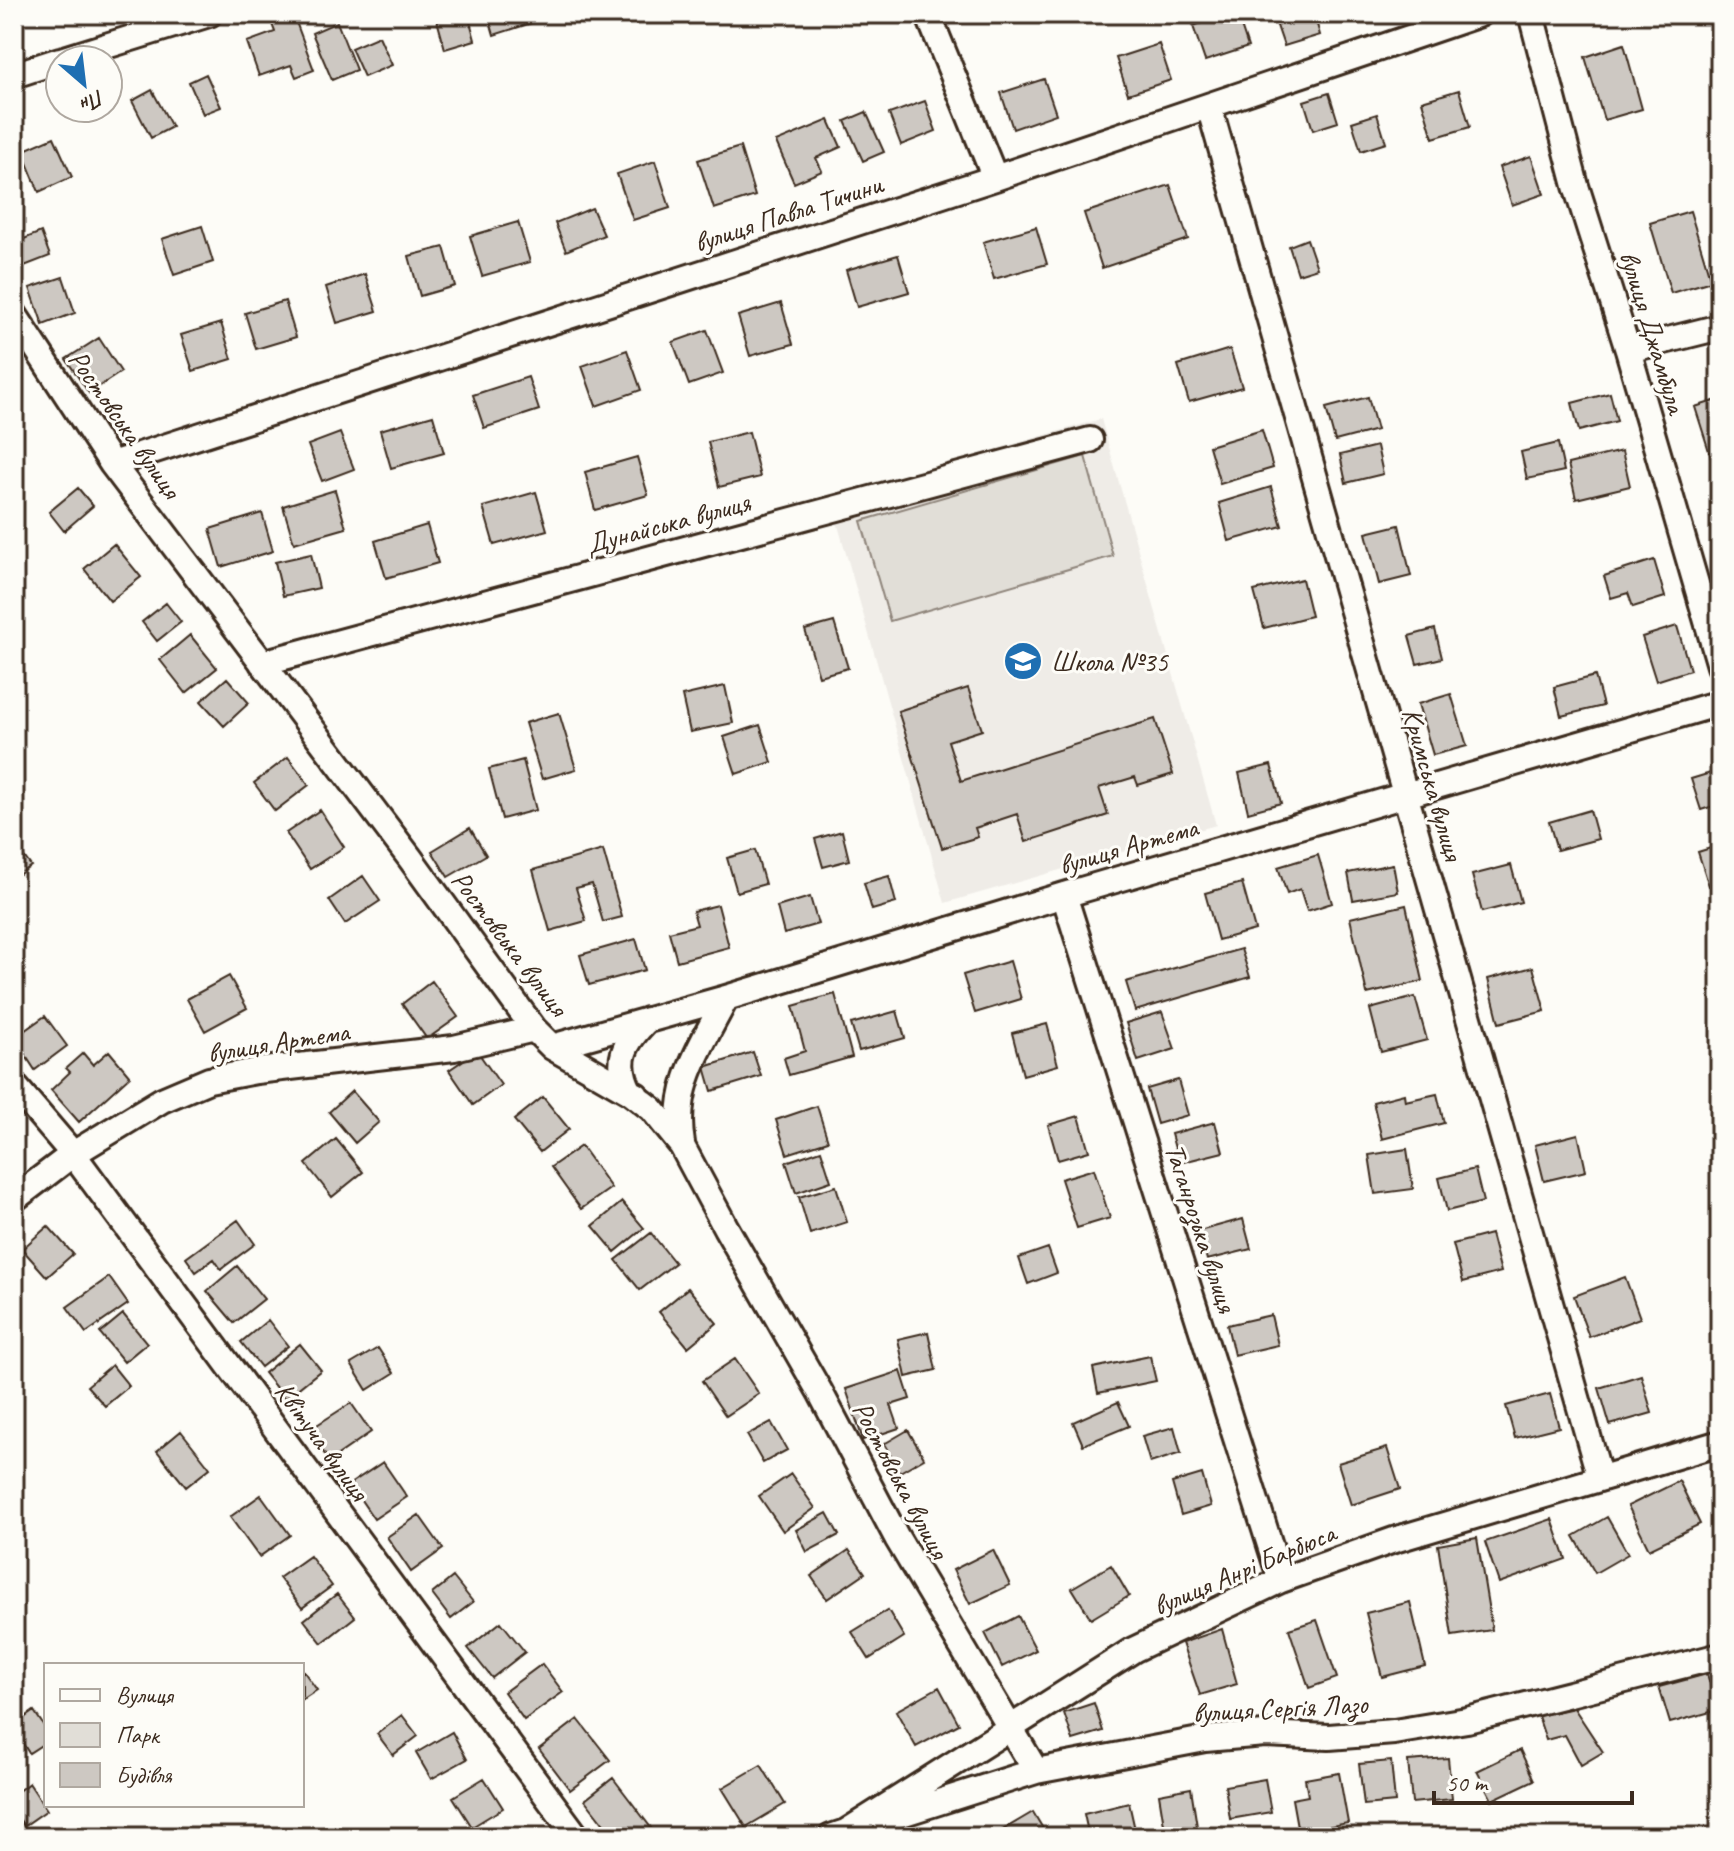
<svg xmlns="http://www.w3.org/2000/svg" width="1734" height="1851" viewBox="0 0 1734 1851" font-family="Caveat,sans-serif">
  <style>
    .built { fill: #efece7 }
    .green { fill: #e1ded7; stroke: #8e847a; stroke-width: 2 }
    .building { fill: #cdc8c2; stroke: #3b2a1e; stroke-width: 2 }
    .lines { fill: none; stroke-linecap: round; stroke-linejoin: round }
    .street-casing { stroke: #3b2a1e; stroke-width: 30 }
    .street { stroke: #fdfcf7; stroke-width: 24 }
    .labels { text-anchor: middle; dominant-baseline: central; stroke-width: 6; stroke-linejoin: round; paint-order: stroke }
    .street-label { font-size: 28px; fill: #3b2a1e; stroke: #fdfcf7 }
    .poi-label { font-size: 28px; fill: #3b2a1e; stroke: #fdfcf7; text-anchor: start }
  </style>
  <rect width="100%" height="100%" fill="#fdfcf7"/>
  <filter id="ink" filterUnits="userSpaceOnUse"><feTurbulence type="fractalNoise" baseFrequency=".0125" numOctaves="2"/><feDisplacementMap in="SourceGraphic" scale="16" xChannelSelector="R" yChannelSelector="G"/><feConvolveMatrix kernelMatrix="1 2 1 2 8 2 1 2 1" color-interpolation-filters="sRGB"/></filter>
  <g filter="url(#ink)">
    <!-- built -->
    <path class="built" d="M1101,419L1216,825L945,903L830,497Z"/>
    <!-- green -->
    <path class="green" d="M1085,456L1113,556L890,621L861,521Z"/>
    <!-- building -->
    <path class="building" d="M286,14H293L314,70L296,77L291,65L259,76L247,42L275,32L270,19Z
      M458,14H468L475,40L445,49L437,20Z
      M488,14H543L544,19L494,35Z
      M1228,14H1237L1248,47L1205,61L1193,26Z
      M1273,14H1314L1320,35L1284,46Z
      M337,22L356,70L332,80L312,33Z
      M379,36L392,65L364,77L351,48Z
      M1159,44L1171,80L1128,94L1116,58Z
      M1624,44L1642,109L1604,120L1585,57Z
      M206,74L221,107L203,114L189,82Z
      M1044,79L1056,114L1013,129L1001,93Z
      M152,90L172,127L151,138L132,101Z
      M1459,90L1470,127L1433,138L1422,101Z
      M1329,93L1338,122L1313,130L1304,101Z
      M925,101L936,131L901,145L889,114Z
      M866,112L884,152L863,161L845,121Z
      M1377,114L1386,143L1361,151L1352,122Z
      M829,120L841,147L816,158L822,171L794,183L776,142Z
      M54,137L72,177L39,192L22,151Z
      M740,147L755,196L714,209L698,160Z
      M1531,156L1544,194L1512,205L1499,167Z
      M655,161L670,208L633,220L617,174Z
      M1170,185L1188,239L1102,268L1084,213Z
      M592,208L604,235L566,251L555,223Z
      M1690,211L1711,281L1671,293L1650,223Z
      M518,222L530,262L482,276L470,236Z
      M202,226L213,262L174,275L162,239Z
      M1036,227L1047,264L994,279L983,242Z
      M41,232L50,256L14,270V243Z
      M1307,239L1317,268L1298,274L1289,246Z
      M444,247L455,286L420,296L409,256Z
      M898,255L909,292L857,307L846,270Z
      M365,274L377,311L337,323L326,287Z
      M63,277L75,313L43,325L30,288Z
      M285,301L296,337L256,349L245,313Z
      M781,303L793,344L750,356L738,316Z
      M221,323L232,359L193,371L181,335Z
      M707,330L723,373L689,385L673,342Z
      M99,338L121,372L89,393L66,359Z
      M1230,349L1242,387L1189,402L1178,365Z
      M627,350L641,390L596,406L582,366Z
      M528,377L539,410L484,428L473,395Z
      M1610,393L1617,421L1579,431L1572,403Z
      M1368,397L1377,430L1335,441L1326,408Z
      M1720,399V468L1715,470L1695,407Z
      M433,415L444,453L391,468L380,430Z
      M1262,430L1273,468L1220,484L1209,446Z
      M749,432L760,477L719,487L708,442Z
      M340,433L354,469L322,481L308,445Z
      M1558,443L1564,471L1527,479L1521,452Z
      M1377,446L1383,474L1346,483L1340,455Z
      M1622,451L1630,486L1576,499L1568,464Z
      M637,457L648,495L595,510L585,472Z
      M1271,487L1282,526L1229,541L1219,503Z
      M78,488L93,506L64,531L49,512Z
      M335,490L346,528L294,543L283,506Z
      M536,492L547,530L494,545L483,507Z
      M262,513L273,551L221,567L210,529Z
      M427,525L438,563L386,578L375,541Z
      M1399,525L1411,576L1379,584L1366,533Z
      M114,544L141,577L110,601L84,569Z
      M311,554L319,588L283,596L275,562Z
      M1654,560L1665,597L1633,607L1628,593L1611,598L1604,576Z
      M1302,579L1311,616L1264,628L1254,591Z
      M166,603L181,622L157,641L142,622Z
      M834,622L848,668L819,676L805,630Z
      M1677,626L1690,670L1656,681L1642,637Z
      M1435,629L1442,658L1417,664L1409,636Z
      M190,635L217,668L186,693L160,660Z
      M1595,676L1603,706L1561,716L1554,687Z
      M227,678L249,703L224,726L201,701Z
      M725,686L733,723L690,732L682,696Z
      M968,688L982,730L948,741L961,781L1155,719L1173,774L1138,785L1135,777L1099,788L1108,815L1026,842L1017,814L975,828L978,837L942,848L898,711Z
      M1451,694L1467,746L1433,755L1418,704Z
      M559,713L576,769L542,779L525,723Z
      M760,725L772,762L736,774L724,737Z
      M288,757L309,785L275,811L254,783Z
      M523,760L536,810L502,819L489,769Z
      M1271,765L1281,803L1248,812L1239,773Z
      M1720,770V804L1701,810L1691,779Z
      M320,810L344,847L310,869L286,833Z
      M1590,810L1598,839L1557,850L1549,822Z
      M470,828L486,855L448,877L432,851Z
      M842,831L849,860L823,867L815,839Z
      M14,843L31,866L14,878Z
      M1720,845V882L1709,886L1698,852Z
      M603,850L622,917L603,922L592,884L576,888L586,921L550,931L533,870Z
      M755,850L765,884L737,892L727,858Z
      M1318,855L1332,903L1307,911L1300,889L1287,894L1278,867Z
      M1393,864L1398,892L1353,900L1348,873Z
      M1511,865L1521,902L1482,912L1472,875Z
      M363,876L380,901L345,924L329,900Z
      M889,876L896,903L872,910L864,883Z
      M1242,883L1255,930L1218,940L1205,893Z
      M810,897L818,924L784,934L777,907Z
      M718,905L729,947L677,961L669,932L697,925L693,911Z
      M1406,905L1423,981L1367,994L1350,918Z
      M636,939L645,970L589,985L580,955Z
      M1241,949L1250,977L1135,1011L1126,982Z
      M1010,961L1021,999L975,1013L963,975Z
      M1533,967L1545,1011L1499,1023L1488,979Z
      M229,976L247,1008L205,1031L187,999Z
      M432,981L458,1017L427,1039L402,1004Z
      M835,994L852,1057L789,1075L784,1058L805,1051L793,1006Z
      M1415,997L1427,1040L1381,1052L1370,1009Z
      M897,1011L905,1038L859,1051L851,1024Z
      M1162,1012L1175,1049L1138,1061L1126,1023Z
      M45,1016L67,1046L35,1070L14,1038Z
      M1047,1024L1058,1065L1023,1075L1012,1033Z
      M109,1051L130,1076L79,1122L51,1090L70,1072L66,1068L83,1053L93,1065Z
      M477,1051L501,1085L473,1105L449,1070Z
      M753,1052L761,1076L712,1091L705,1067Z
      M1178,1080L1188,1115L1157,1124L1147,1089Z
      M352,1091L379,1122L355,1143L329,1112Z
      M1404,1094L1405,1101L1437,1094L1444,1123L1382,1139L1373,1102Z
      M543,1097L569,1129L540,1152L514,1120Z
      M817,1106L828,1141L787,1154L776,1120Z
      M1079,1116L1089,1151L1058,1160L1048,1125Z
      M1215,1122L1223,1152L1179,1163L1171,1134Z
      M1578,1134L1586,1171L1544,1181L1535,1145Z
      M336,1139L363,1172L332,1197L306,1164Z
      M581,1146L611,1188L581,1209L551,1167Z
      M1407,1149L1413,1189L1375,1194L1369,1155Z
      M821,1150L831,1181L796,1193L786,1162Z
      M1094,1169L1110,1218L1077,1228L1061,1179Z
      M1475,1169L1483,1202L1447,1211L1439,1178Z
      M836,1186L847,1222L810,1234L799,1197Z
      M622,1202L644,1228L615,1252L593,1226Z
      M1243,1219L1251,1249L1207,1260L1199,1231Z
      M238,1220L255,1244L221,1269L214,1259L196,1272L186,1258Z
      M48,1226L73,1254L47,1277L22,1249Z
      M651,1233L675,1263L640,1290L616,1260Z
      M1491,1234L1501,1272L1463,1282L1453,1244Z
      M1048,1248L1057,1273L1028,1284L1019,1258Z
      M237,1266L264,1299L234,1323L207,1291Z
      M109,1277L128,1304L86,1333L67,1307Z
      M1625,1277L1640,1318L1589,1337L1574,1296Z
      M688,1288L717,1323L688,1347L659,1312Z
      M123,1314L147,1343L124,1362L100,1333Z
      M1271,1315L1278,1345L1234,1355L1227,1325Z
      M268,1320L288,1346L261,1367L241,1342Z
      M928,1332L936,1370L906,1377L898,1339Z
      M300,1344L321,1370L285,1399L264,1373Z
      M378,1348L394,1373L367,1390L351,1364Z
      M1150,1356L1156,1381L1098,1393L1093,1368Z
      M735,1359L759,1394L726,1416L702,1381Z
      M112,1365L129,1386L105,1406L87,1386Z
      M901,1371L910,1399L891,1405L899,1428L863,1440L846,1389Z
      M1641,1375L1652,1413L1610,1425L1599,1388Z
      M1550,1394L1559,1427L1515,1438L1506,1406Z
      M1118,1402L1129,1426L1083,1445L1073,1422Z
      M351,1403L371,1432L329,1461L309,1430Z
      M771,1422L787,1450L763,1463L747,1435Z
      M1174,1427L1181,1453L1150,1463L1142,1436Z
      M908,1430L924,1458L900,1472L884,1444Z
      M181,1431L210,1468L186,1487L157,1451Z
      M1387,1448L1400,1489L1351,1505L1338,1463Z
      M383,1462L407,1497L374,1519L350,1484Z
      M791,1474L815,1508L783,1531L759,1496Z
      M1202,1474L1211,1506L1181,1515L1172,1483Z
      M1679,1481L1700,1524L1649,1549L1628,1506Z
      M261,1495L290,1535L259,1557L230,1517Z
      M827,1513L839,1535L807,1552L796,1530Z
      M419,1515L443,1549L411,1572L387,1537Z
      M1607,1517L1628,1554L1595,1573L1574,1536Z
      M1552,1519L1566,1559L1499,1583L1485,1542Z
      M1477,1538L1492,1630L1452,1636L1438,1545Z
      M849,1550L865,1573L827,1599L811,1576Z
      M993,1550L1010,1585L970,1604L953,1570Z
      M310,1556L332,1586L302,1608L279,1578Z
      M1111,1565L1129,1596L1091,1619L1072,1588Z
      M453,1577L473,1602L451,1619L432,1594Z
      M337,1594L355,1617L322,1643L304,1620Z
      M1410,1602L1425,1666L1382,1677L1366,1613Z
      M888,1610L904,1637L869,1659L852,1632Z
      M1018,1616L1036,1650L1002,1667L985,1633Z
      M1317,1620L1337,1678L1309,1688L1289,1629Z
      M501,1622L525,1652L492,1678L468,1648Z
      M1222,1629L1237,1684L1200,1695L1182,1643Z
      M542,1664L563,1692L524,1720L504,1692Z
      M302,1669L317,1690L302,1700Z
      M1707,1674L1718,1710L1670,1723L1659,1687Z
      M939,1687L959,1724L916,1747L896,1711Z
      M1094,1703L1103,1731L1073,1740L1064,1713Z
      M1574,1708L1603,1752L1581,1765L1565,1735L1546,1740L1538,1716Z
      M34,1711L46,1729V1742L29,1753L14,1730V1725Z
      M402,1715L418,1736L393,1755L377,1734Z
      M578,1719L610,1760L570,1790L539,1749Z
      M452,1732L467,1759L431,1779L416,1753Z
      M1520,1750L1534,1780L1492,1800L1477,1771Z
      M1448,1758L1452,1799L1412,1803L1408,1761Z
      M1391,1761L1395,1802L1364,1805L1359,1764Z
      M761,1765L785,1804L746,1827L722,1788Z
      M1339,1773L1348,1823L1298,1832L1292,1799L1308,1796L1305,1779Z
      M484,1778L503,1808L472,1827L453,1797Z
      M613,1778L658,1837H614L585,1800Z
      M1265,1779L1271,1812L1230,1819L1225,1786Z
      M29,1783L47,1810L24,1826L14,1811V1794Z
      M1191,1788L1198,1833L1166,1837L1159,1794Z
      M1129,1803L1136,1834L1125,1837H1089L1084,1814Z
      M1033,1812L1048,1837H1004L1001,1831Z"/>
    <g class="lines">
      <defs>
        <path id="street" d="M928,14L995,178
          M1531,14L1576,186L1628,350L1720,666
          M61,60L209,14
          M14,75L60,60
          M1209,106L1600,1478
          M14,314L112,464L410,858L534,1029L552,1047L630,1092L652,1109L682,1146L726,1228L820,1392L897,1538L1036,1771
          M1628,350L1720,327
          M112,464L995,178L1480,14
          M262,663L1090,440
          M1064,895L1281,1580
          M552,1047L726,998L1064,895L1720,703
          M14,1085L73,1154L577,1837
          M636,1095L630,1092C614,1061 624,1043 647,1020
          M682,1143C672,1086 701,1047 726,998
          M14,1199L73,1154L162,1100L209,1080L256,1071L454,1048L534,1029
          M879,1821L1036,1771L1205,1739L1265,1734L1329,1737L1394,1732L1467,1720L1720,1656
          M831,1837L846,1832L1133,1650L1281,1580L1394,1540L1720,1443"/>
      </defs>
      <!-- street casing -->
      <use href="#street" class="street-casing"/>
      <!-- street -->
      <use href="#street" class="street"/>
    </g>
  </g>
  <!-- icons -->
  <defs>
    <symbol id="school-disc" viewBox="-11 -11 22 22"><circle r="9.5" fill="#1f6fb2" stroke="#fdfcf7"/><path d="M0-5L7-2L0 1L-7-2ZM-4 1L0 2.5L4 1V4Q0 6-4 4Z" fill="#fff"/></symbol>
  </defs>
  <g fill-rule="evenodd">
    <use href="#school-disc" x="1001" y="639" width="44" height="44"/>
  </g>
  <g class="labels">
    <!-- street labels -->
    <g class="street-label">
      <text transform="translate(788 213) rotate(-18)">вулиця Павла Тичини</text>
      <text transform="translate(1653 332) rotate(73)">вулиця Джамбула</text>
      <text transform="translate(125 424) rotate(55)">Ростовська вулиця</text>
      <text transform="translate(668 523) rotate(-15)">Дунайська вулиця</text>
      <text transform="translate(1433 784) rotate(74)">Кримська вулиця</text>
      <text transform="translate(1128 846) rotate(-16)">вулиця Артема</text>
      <text transform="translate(510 943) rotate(53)">Ростовська вулиця</text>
      <text transform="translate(278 1042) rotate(-9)">вулиця Артема</text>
      <text transform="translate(1201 1228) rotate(72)">Таганрозька вулиця</text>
      <text transform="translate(322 1441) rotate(54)">Квітуча вулиця</text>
      <text transform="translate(901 1480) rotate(62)">Ростовська вулиця</text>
      <text transform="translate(1244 1569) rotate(-23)">вулиця Анрі Барбюса</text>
      <text transform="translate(1280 1708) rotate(-3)">вулиця Сергія Лазо</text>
    </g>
    <!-- poi labels -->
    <g class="poi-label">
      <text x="1051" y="661">Школа №35</text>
    </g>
  </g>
  <!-- margin -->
  <rect width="1734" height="1851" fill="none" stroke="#fdfcf7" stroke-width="48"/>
  <rect x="24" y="24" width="1686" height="1803" fill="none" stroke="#3b2a1e" stroke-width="3" filter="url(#ink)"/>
  <!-- legend -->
  <rect x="44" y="1663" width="260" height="144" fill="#fdfcf7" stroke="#afa8a0" stroke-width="2"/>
  <rect x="60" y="1689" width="40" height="12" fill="#fdfcf7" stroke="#afa8a0" stroke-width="2"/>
  <text x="116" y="1703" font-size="24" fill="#3b2a1e">Вулиця</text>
  <rect x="60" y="1723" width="40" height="24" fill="#e1ded7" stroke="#afa8a0" stroke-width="2"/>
  <text x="116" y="1743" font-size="24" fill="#3b2a1e">Парк</text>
  <rect x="60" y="1763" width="40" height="24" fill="#cdc8c2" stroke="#afa8a0" stroke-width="2"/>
  <text x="116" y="1783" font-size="24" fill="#3b2a1e">Будівля</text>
  <!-- north arrow -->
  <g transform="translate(84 84) rotate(152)"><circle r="38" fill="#fdfcf7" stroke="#afa8a0" stroke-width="2"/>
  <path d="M0-6L14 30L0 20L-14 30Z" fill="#1f6fb2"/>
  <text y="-12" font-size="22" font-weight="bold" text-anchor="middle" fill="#3b2a1e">Пн</text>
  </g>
  <!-- scale -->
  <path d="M1434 1791v12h198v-12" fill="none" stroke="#3b2a1e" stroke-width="4"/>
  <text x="1446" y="1791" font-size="24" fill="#3b2a1e" stroke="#fdfcf7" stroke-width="6" paint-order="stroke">50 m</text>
</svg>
